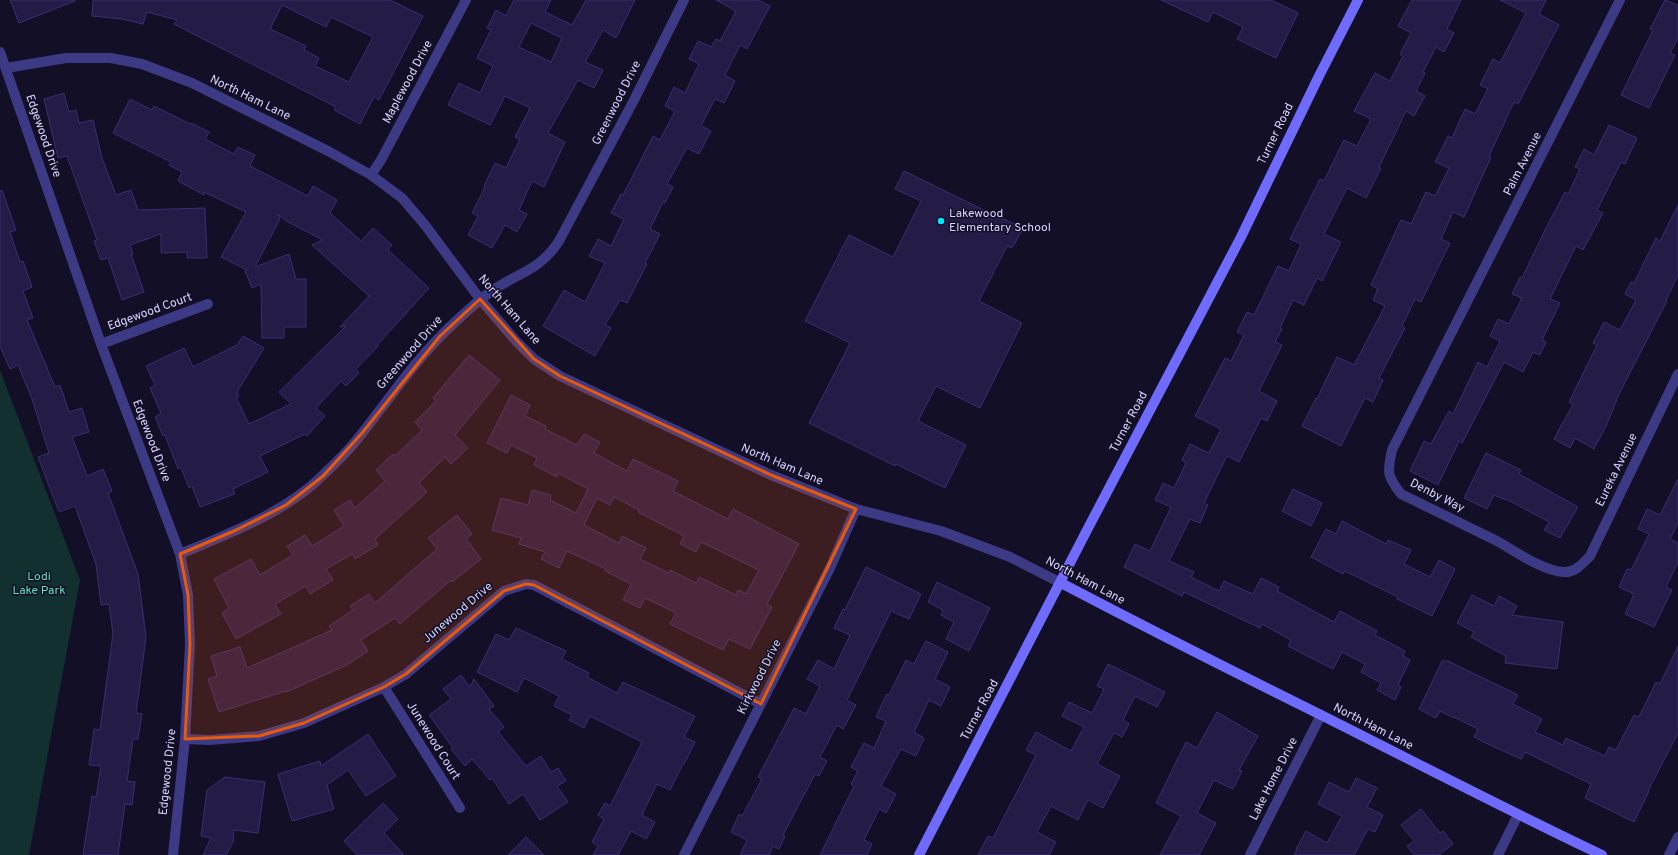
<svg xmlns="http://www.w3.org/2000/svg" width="1678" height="855" viewBox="0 0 1678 855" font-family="Overpass,sans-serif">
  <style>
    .green { fill: #12302f }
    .building { fill: #241b47; stroke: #3b2d73; fill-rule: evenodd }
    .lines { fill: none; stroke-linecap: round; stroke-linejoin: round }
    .street { stroke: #3d3a85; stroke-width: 10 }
    .secondary { stroke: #6f6bff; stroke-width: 10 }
    .marked { fill: #e8590c; fill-opacity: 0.2; stroke: #e8590c; stroke-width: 3; stroke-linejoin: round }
    .poi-dot { fill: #00e5ff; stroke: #130f26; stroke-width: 1.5 }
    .labels { text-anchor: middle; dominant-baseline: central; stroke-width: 3; stroke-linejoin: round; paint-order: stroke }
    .street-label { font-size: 12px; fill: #d9d4ff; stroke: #130f26 }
    .poi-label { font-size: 12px; fill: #d9d4ff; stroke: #130f26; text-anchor: start }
    .park-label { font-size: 12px; fill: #5fe0c0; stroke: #130f26 }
  </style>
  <rect width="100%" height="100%" fill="#130f26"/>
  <!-- green -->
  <path class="green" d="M0,370L80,580L29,855H0Z"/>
  <!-- building -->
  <path class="building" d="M10,0H75V1L19,23Z
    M93,0H390L423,16L379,100L374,97L360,124L334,110L336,107L174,24L177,20L147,12L143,24L122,19L92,16ZM282,5L326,27L331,17L373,37L349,82L315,66L319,58L304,50L306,46L270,29Z
    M514,0H551L545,12L572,25L586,0H635L616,38L603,30L585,62L603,70L594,88L578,80L548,133L565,142L544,187L532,181L519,210L527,214L517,232L505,225L492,248L468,235L478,216L472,213L485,187L484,186L495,163L506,168L520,139L515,137L530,108L505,96L490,125L448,105L459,83L480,93L493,66L477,58L491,30L487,28L496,10L506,16ZM531,23L562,38L551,62L519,47Z
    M716,0H758L770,6L747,49L740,45L725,75L735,81L724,103L715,99L701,126L711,131L699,154L687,148L667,184L673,187L665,203L663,202L650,229L660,234L645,263L647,264L627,303L620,300L605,325L611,328L595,356L543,326L564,290L585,302L605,263L589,256L598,239L611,246L624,219L611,213L621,194L623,195L653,136L660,140L675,111L665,106L674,87L685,93L699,64L689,59L698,41L711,47L716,39L720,41L736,11Z
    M1161,0H1271L1298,13L1276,58L1237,39L1243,27L1213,12L1208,22Z
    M1412,0H1461L1447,29L1454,33L1444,52L1436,47L1423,72L1425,73L1416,91L1425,96L1414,116L1406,111L1379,167L1381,168L1366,198L1347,188L1324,234L1341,242L1322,281L1317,278L1304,305L1293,300L1280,328L1282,329L1275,342L1282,345L1259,391L1277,401L1267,421L1261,418L1239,462L1227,456L1204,503L1208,505L1200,523L1190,519L1169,561L1194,572L1191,577L1219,591L1224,581L1253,594L1261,578L1279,587L1277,591L1334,622L1340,611L1377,631L1375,635L1405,651L1403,656L1410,660L1398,685L1401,687L1395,700L1377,690L1381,683L1361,672L1365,664L1342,652L1333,669L1288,646L1291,640L1262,624L1260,628L1184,592L1182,596L1124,567L1135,544L1150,551L1171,507L1155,500L1163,483L1174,488L1186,463L1182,460L1190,444L1209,453L1221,429L1195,416L1225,358L1231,361L1244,335L1237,332L1247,312L1254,315L1278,266L1289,271L1301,244L1290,239L1320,179L1324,181L1344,140L1357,146L1371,119L1354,111L1375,73L1390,81L1403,56L1400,54L1411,33L1398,26Z
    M1500,0H1546L1539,14L1559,25L1518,104L1514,102L1489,156L1491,157L1464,217L1453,212L1441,239L1450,243L1421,302L1415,299L1402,326L1405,328L1379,378L1383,380L1373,402L1365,398L1341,446L1302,426L1316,398L1317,399L1337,357L1354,365L1385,306L1373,300L1378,289L1371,285L1401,220L1411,224L1426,192L1435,196L1449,168L1435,162L1448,136L1452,138L1465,109L1475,114L1488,89L1480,85L1493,59L1500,63L1526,13Z
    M1665,0L1678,5V38L1670,53L1675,55L1649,108L1621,95L1653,30L1650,29Z
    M64,93L69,112L76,110L79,123L93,120L102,158L116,195L131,190L138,210L205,208L207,258H187V252L161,253V234L130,245L133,254H131L144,292L122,300L108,258L101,260L94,241L97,240L67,156L58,158L44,99Z
    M130,99L152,110L154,106L190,124L191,123L209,132L205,139L234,154L238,147L255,155L250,166L308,196L313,186L337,200L330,213L361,241L373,228L392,245L388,250L429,288L378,344L379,345L356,369L359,373L346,386L341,381L316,408L325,416L307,436L305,434L260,456L268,472L233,489L235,494L200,507L192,486L189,488L181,467L178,469L165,435L163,436L155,417L161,413L150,388L155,385L146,366L184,348L193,367L237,345L243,336L264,348L237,392L239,396L236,397L249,424L291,404L279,392L346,326L340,327L369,296L312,245L323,240L286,221L278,214L280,219L255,267L289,254L296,279H306V327H284V338H262L261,284L252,288L245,271L247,270L221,257L246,212L204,192V195L178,181L182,172L169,165L171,162L113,133Z
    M1609,125L1637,138L1625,164L1621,162L1597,210L1603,213L1583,250L1576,246L1550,299L1560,303L1542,340L1546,342L1540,355L1533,352L1523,372L1504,362L1462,443L1459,441L1438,485L1410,471L1424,441L1431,444L1449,411L1453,414L1478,362L1487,367L1500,341L1490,336L1498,319L1509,324L1522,298L1512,294L1520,277L1522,278L1545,230L1565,192L1568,194L1580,169L1575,167L1584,149L1594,155Z
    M904,171L988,212L989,211L1023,229L1012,248L1007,246L979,301L1022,323L980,408L936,386L918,421L966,445L945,488L896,464L895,466L809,423L850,343L805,321L849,235L893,257L921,201L895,189Z
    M2,190L16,230L10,232L20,262L23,261L32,287L23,291L33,318L27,320L55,387L60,385L69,412L82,408L89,432L72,437L87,476L103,469L112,491L108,493L138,574L146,637L136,713L142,714L138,739H133L127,781L135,782L132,805L125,804L118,855H83L92,796L96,797L101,766L89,765L94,729L100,730L113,634L109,604L101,605L96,564L75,506L59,512L38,457L49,453L32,399L18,365L10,369L0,346V191Z
    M1678,205V275L1666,300L1667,301L1620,392L1606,426L1594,449L1575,438L1570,448L1554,439L1573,404L1569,402L1597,345L1593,343L1604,322L1620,330L1636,300L1625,294L1631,282L1634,283L1656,238L1660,241Z
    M469,355L500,380L455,435L468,448L451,464L445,457L419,483L427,492L375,539L378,545L355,559L352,554L326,569L333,580L310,594L306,586L275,604L281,614L236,639L222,613L229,608L214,579L251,559L260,575L293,555L287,546L305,535L312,546L344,526L334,510L350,500L355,508L385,481L376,470L393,454L395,456L422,430L415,422L436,401L433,398Z
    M511,395L530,405L525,416L546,426L545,429L577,445L584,434L600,442L594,453L627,471L633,459L678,481L673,491L728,519L733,509L799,544L767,604L772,607L750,649L729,639L723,650L670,624L676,613L645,598L640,608L623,600L631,584L605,571L606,569L567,551L559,568L541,559L545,552L519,544L521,538L492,530L501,498L528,505L532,490L551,495L550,500L576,513L588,489L558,473L557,477L534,465L537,458L511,445L507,453L487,443ZM614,497L639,510L638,512L684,536L680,544L696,552L701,542L759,570L746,594L738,590L736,595L699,577L696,583L670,570L669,573L640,559L646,548L622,536L619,543L584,525L597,498L610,505Z
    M1486,453L1521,470L1519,474L1578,507L1560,538L1544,530L1549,522L1506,499V500L1494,495L1487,509L1464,498Z
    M1678,479V523L1670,539L1678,543V562L1666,587L1672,590L1654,627L1625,614L1634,594L1619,587L1627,569L1631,570L1649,534L1638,529L1647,509L1660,515Z
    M1293,489L1322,503L1311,526L1282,511Z
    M457,515L472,534L466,539L481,559L452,582L451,580L400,624L395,618L361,640L368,651L347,665L286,692V691L219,712L208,679L217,676L211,656L240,647L247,668L332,630L329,626L353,610L350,606L369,594L375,603L437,549L428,538Z
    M1342,521L1386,544L1388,540L1411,550L1404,564L1430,577L1439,560L1455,569L1432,616L1397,599L1398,597L1345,571L1343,574L1311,557L1326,529L1336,534Z
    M866,567L921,594L909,619L891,611L847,700L856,705L843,729L837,725L820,757L827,761L819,776L815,774L783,835L785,836L779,849L773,846L769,855H740L747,840L731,832L739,814L742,816L762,779L758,777L794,708L806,714L820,686L807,679L818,660L834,669L850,635L834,628L843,609L845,610Z
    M937,582L990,608L969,651L946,639L954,622L941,615L943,610L928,602Z
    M1472,595L1494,606L1499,596L1517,606L1512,615L1563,622L1557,669L1505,663L1506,656L1471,637L1474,632L1457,623Z
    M516,628L566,651L562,659L589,673L587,677L617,693L623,682L695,716L684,737L695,742L684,764H683L670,790L657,784L642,815L655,822L646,839L631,831L618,855H593L598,846L592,842L604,819L598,815L605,803L610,806L642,742L590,716L584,728L569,720L572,715L554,706L559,696L524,678L517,692L477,672L496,634L509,640Z
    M926,641L948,652L935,679L950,687L941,706L929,700L914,732L924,738L916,756L901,749L881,786L896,794L886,813L879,809L864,840L872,844L867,855H820L854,786L851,784L858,771L851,767L864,743L874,748L886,721L876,717L887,694L889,695L906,660L914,664Z
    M1678,646V733L1648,791H1649L1634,822L1585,798L1591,784L1525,752L1521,759L1492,746L1474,737L1478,729L1454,717V718L1440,711L1436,718L1419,709L1442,661H1448L1518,695L1513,704L1542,719L1535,732L1563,745L1566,738L1605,756L1609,747L1616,750L1634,715L1639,717L1656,682L1660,684Z
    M1108,664L1165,692L1157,707L1135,696L1123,720L1129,724L1122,737L1114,733L1097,764L1120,776L1103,808L1088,800L1078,820L1051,806L1037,832L1056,842L1049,855H978L988,836L993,838L1036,755L1026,750L1036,732L1071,751L1084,727L1062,716L1069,702L1092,713L1104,689L1097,686Z
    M461,675L470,687L474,679L494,706L489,709L504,727L498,732L526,766L541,756L551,772L558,768L566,781L557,786L568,802L540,820L523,794L509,804L492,778L490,780L472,759L465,766L451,749L453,748L429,715L451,699L443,689Z
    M1217,712L1258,736L1239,770L1242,771L1233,789L1214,780L1197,813L1216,823L1199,855H1160L1181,816L1156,803L1186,742L1197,748Z
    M368,734L396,776L366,796L348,770L327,785L334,809L292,821L278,774L320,761L321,766Z
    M225,777L265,782L258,833L234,830L233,842L226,855H203L211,838L201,836L207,790Z
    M1356,778L1377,788L1367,807L1383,815L1375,832L1368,829L1354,855H1294L1297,849H1296L1306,831L1327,843L1342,816L1318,804L1329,782L1349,792Z
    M383,803L398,819L384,833L404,855H357L344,841Z
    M1421,809L1440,833L1443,831L1453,844L1439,855H1414L1407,846L1414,841L1401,825Z
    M526,837L544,855H508Z"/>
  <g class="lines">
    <!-- street -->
    <path class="street" d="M1620,0L1392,450C1387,473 1387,476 1401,494C1433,510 1465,525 1497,541C1515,551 1543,571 1563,572C1575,573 1582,564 1590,556L1678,374
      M0,52L101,344L180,554L188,595L190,644L185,739L173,855
      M6,68L66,58H111L142,64L192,83L328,151L371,175L402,198L425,225L480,299L516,341L534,359L560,376L771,475L856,509L941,531L1010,557L1061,583
      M371,175L381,160L466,0
      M101,344L208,304
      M180,554C228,534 287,512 324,474C338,461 352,447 363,432C392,395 419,355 454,323C466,312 478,300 493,290C520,272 540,270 559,241L634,100L684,0
      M384,687L460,808
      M185,739L210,740L259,736L304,723L384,687L406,674L504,591L526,584L534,585L761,704
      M684,855L830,568L856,509
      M1250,855L1321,715
      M1498,855L1518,815
      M1669,855L1678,837"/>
    <!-- secondary -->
    <path class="secondary" d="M1061,583C1147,628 1234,672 1321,715C1415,762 1507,810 1602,855
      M919,855L1086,532L1241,237L1319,76L1358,0"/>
  </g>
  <!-- marked area -->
  <path class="marked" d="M480,299L534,359L560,376L771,475L856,509L761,704L534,585L526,584L504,591L406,674L384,687L304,723L259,736L185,739L190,644L188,595L180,554L234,531L286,505L323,476L362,433L440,336Z"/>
  <!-- markers -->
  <circle class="poi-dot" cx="941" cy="221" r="4"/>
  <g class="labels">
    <!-- street labels -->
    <g class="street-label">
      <text transform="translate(408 82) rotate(-62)">Maplewood Drive</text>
      <text transform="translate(250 98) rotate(26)">North Ham Lane</text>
      <text transform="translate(617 103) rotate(-63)">Greenwood Drive</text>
      <text transform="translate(1276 134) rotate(-64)">Turner Road</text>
      <text transform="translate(43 136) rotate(71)">Edgewood Drive</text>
      <text transform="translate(1523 164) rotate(-63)">Palm Avenue</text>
      <text transform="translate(509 310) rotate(49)">North Ham Lane</text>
      <text transform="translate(150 312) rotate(-20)">Edgewood Court</text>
      <text transform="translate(410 353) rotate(-49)">Greenwood Drive</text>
      <text transform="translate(1129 422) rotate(-62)">Turner Road</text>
      <text transform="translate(151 441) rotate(69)">Edgewood Drive</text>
      <text transform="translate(782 465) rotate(23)">North Ham Lane</text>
      <text transform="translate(1617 470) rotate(-64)">Eureka Avenue</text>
      <text transform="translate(1437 496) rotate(27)">Denby Way</text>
      <text transform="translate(1085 581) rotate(28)">North Ham Lane</text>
      <text transform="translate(458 613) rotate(-40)">Junewood Drive</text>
      <text transform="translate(760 677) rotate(-63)">Kirkwood Drive</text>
      <text transform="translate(980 710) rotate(-62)">Turner Road</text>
      <text transform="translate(1373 727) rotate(27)">North Ham Lane</text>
      <text transform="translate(433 741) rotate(58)">Junewood Court</text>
      <text transform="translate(168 772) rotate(-84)">Edgewood Drive</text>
      <text transform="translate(1274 779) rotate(-63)">Lake Home Drive</text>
    </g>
    <!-- poi labels -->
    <g class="poi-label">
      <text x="949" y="214">Lakewood<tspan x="949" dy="14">Elementary School</tspan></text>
    </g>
    <!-- park labels -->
    <g class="park-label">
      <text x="39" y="577">Lodi<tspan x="39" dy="14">Lake Park</tspan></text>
    </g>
  </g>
</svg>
